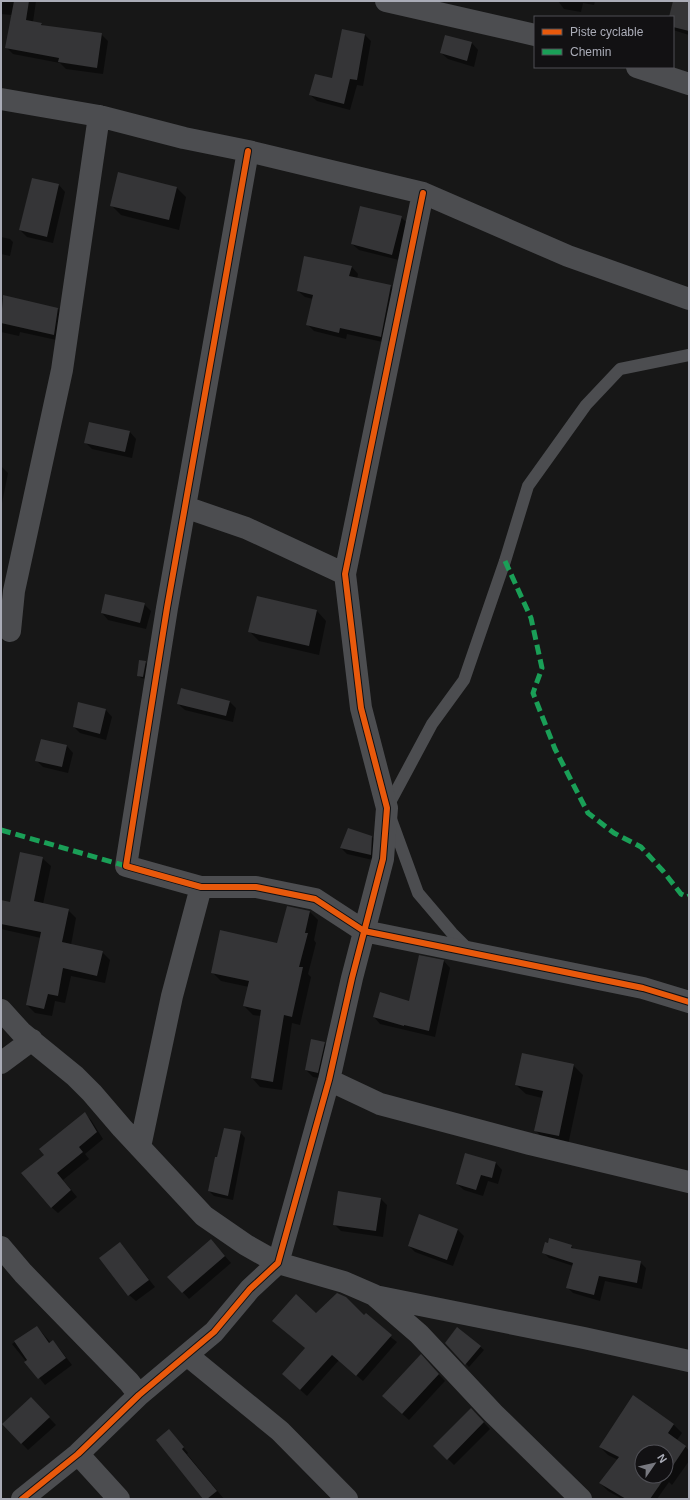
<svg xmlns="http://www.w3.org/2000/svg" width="690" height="1500" viewBox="0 0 690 1500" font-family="Arial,sans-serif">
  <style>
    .shadow { fill: #0007; fill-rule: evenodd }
    .building { fill: #353537 }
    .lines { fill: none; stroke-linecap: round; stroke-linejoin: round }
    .lane { stroke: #4c4d50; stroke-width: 12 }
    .street { stroke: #4c4d50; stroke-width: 22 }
    .quiet { stroke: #1a9f57; stroke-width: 5; stroke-dasharray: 10 5; stroke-linecap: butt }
    .cycleway-casing { stroke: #121113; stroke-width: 8 }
    .cycleway { stroke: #e8590c; stroke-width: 6 }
  </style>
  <rect width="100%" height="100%" fill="#171717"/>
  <!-- shadow -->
  <path class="shadow" d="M1,1H36L33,22L41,24L44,26L101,34L108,41L103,74L66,69L60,63L13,54L6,47L12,15L1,14Z
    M558,1H595L594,5L583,3L581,12L564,9Z
    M674,1H689V35L673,30V17H670Z
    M365,35L371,41L363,86L357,85L350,110L317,101L310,95L333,79Z
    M472,43L478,50L474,67L448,59L441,53Z
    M32,179L59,185L65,192L53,243L27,237L20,230Z
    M177,188L186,197L179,230L121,215L111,205Z
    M401,217L408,224L399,260L359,250L352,244Z
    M1,237L10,239L13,242L10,256L1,254Z
    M352,267L358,274L357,279L391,286L397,293L387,343L347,334L346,339L314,331L308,325L313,299L305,297L298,291Z
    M4,296L58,309L65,315L61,341L20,332L19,336L1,332V298H3Z
    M89,423L130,432L136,439L132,458L92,449L85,442Z
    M1,466L8,473L1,508Z
    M144,604L151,611L146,629L108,620L102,613Z
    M317,611L326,621L319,655L259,641L250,632Z
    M145,662L148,665L146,679L141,678L138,675Z
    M230,702L236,708L233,722L185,710L178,704Z
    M106,710L112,717L106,740L80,733L74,727Z
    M67,746L73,753L68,773L43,767L36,760Z
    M372,837L378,843L377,861L347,854L341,848Z
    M42,858L51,866L43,904L68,910L76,918L71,945L102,952L110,960L105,983L71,976L65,1003L55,1001L52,1016L35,1013L27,1005L41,938L1,929V901L10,903Z
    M310,912L318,920L314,940L316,943L308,974L311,977L300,1025L292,1023L282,1090L260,1087L252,1078L261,1016L253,1015L244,1006L249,987L221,981L212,972L278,944Z
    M444,961L450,968L435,1037L380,1024L374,1017L410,1002Z
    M324,1043L331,1049L324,1079L313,1077L306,1070Z
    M573,1065L583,1075L568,1145L545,1140L535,1130L542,1098L526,1094L516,1085Z
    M85,1114L91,1120L103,1139L85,1154L89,1159L63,1180L77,1197L58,1213L51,1207L45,1155Z
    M240,1132L245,1138L233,1200L214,1196L209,1191L218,1159Z
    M466,1154L496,1163L502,1170L498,1184L488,1181L483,1196L464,1190L457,1184Z
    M381,1199L387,1205L383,1237L341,1231L334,1224Z
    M420,1216L458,1230L464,1236L453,1266L415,1252L409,1246Z
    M120,1243L155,1287L136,1301L129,1295Z
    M571,1246L574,1249L640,1262L646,1268L642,1289L605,1281L600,1301L573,1293L567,1287L573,1266L549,1258L543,1252Z
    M217,1247L231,1263L189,1299L169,1277Z
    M316,1314L364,1317L397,1342L363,1381L339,1360L307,1396L289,1380L306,1349Z
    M37,1327L51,1343L53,1341L59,1348L72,1365L45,1385L12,1344Z
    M458,1328L484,1350L469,1367L446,1343Z
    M427,1362L445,1381L409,1420L390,1403Z
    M634,1397L674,1425L682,1433L677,1440L689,1450V1461L672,1485L669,1482L657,1499H622L608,1491L600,1483L618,1460L608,1455L600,1447ZM642,1452H666V1476H642Z
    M37,1405L56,1425L28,1450L3,1424Z
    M471,1409L490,1429L454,1465L435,1446Z
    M169,1430L188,1453L187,1454L224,1499H205Z"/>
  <!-- building -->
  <path class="building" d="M14,1H29L26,20L42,23L41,25L102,33L97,68L58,62L59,58L5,48Z
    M673,1H689V31L673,27V17H669Z
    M342,29L365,34L357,80L350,79L344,104L309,95L315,74L332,78Z
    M445,35L472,42L467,61L440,53Z
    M118,172L177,187L169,220L110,206Z
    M32,178L59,184L47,237L19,230Z
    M360,206L402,216L392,255L351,244Z
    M304,256L352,266L349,276L391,285L381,337L340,328L339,333L306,325L313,295L297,291Z
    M3,295L58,308L54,335L1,323Z
    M89,422L130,431L125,452L84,443Z
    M105,594L145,603L140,623L101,613Z
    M257,596L317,610L309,646L248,632Z
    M139,660L146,661L143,677L137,676Z
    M181,688L230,701L226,716L177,704Z
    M78,702L106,709L100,734L73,727Z
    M41,739L67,745L62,767L35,761Z
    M348,828L372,836L371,855L340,848Z
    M20,852L43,857L34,901L69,909L62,942L103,951L97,976L63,968L58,996L48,994L44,1009L26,1005L41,932L1,924V900L10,902Z
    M287,906L310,911L305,933H308L299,967H303L292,1017L284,1015L273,1082L251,1078L261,1010L243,1006L249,981L211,973L220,930L277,943Z
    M419,955L444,960L429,1031L404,1025V1026L373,1017L380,992L409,1001Z
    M311,1039L325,1042L318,1073L305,1070Z
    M522,1053L574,1064L559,1136L534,1131L543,1091L515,1085Z
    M85,1112L97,1132L79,1147L83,1152L57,1173L71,1190L51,1208L21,1173L44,1155L39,1149Z
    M224,1128L241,1131L228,1196L208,1191L215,1157H217Z
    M465,1153L496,1162L492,1178L481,1175L476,1190L456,1184Z
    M338,1191L381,1198L376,1231L333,1225Z
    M419,1214L458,1229L447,1260L408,1246Z
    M549,1238L572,1245L571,1248L641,1261L637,1283L599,1276L594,1295L566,1288L573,1263L542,1253L545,1242L548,1243Z
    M211,1239L225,1256L182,1293L167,1277Z
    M120,1242L149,1280L128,1296L99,1258Z
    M337,1293L346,1297L364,1315L366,1313L392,1335L356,1376L332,1355L300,1390L282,1374L305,1348L272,1321L296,1294L316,1313Z
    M37,1326L49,1343L53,1340L66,1358L38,1379L24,1362L27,1360L14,1341Z
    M457,1327L481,1346L465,1365L445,1343Z
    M421,1354L439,1374L402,1414L382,1396Z
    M633,1395L674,1424L668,1433L686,1446L666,1476V1452H642V1476H666L650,1499H626L599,1483L619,1457L599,1447Z
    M31,1397L50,1417L21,1444L2,1424Z
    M471,1408L484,1422L447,1460L433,1446Z
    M169,1429L184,1447L182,1449L217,1491L207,1499H203L156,1440Z"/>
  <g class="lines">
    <!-- lane -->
    <path class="lane" d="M469,950L452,933L418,893L387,808L432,724L464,680L505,561L528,486L586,405L620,369L689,355"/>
    <!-- street -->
    <path class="street" d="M386,1L535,35
      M637,67L689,84
      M1,99L99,116L184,138L248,151L423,193L568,256L689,299
      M248,151L167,608L126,866L201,887H256L315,899L364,931L643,988L689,1002
      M185,507L246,528L345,574
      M10,631L14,591L62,370L99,116
      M1,1010L21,1032L75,1076L92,1093L122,1128L204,1216L246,1245L278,1263L344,1282L374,1295L419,1334L493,1413L581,1499
      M1,1063L32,1040
      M329,1080L380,1104L530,1144L689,1182
      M140,1147L172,996L201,887
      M1,1247L23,1273L129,1382L139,1395
      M375,1296L584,1338L689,1361
      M187,1355L280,1431L347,1499
      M78,1454L119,1499
      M22,1499L78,1454L139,1395L214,1332L250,1289L278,1263L329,1080L352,978L383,859L387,808L361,708L345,574L423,193"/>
    <!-- quiet -->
    <path class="quiet" d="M505,561L531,618L542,668L533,693L555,749L588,813L614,833L641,847L663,871L681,894L687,897L689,896
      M1,830L126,866"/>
    <defs>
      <path id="cycleway" d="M248,151L167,608L126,866L201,887H256L315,899L364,931L643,988L689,1002
        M22,1499L78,1454L139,1395L214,1332L250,1289L278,1263L329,1080L352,978L383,859L387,808L361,708L345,574L423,193"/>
    </defs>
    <!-- cycleway casing -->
    <use href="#cycleway" class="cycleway-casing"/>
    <!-- cycleway -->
    <use href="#cycleway" class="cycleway"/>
  </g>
  <!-- border -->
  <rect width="690" height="1500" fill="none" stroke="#aaacb7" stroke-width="4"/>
  <!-- legend -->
  <rect x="534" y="16" width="140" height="52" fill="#121113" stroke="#4f4f55"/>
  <rect x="542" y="29" width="20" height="6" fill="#e8590c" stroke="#4f4f55"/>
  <text x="570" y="36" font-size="12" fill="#aaacb7">Piste cyclable</text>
  <rect x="542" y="49" width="20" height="6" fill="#1a9f57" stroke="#4f4f55"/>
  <text x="570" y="56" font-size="12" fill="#aaacb7">Chemin</text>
  <!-- north arrow -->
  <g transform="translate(654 1464) rotate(56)"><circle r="19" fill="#121113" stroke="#4f4f55"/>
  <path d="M0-3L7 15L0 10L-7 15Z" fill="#77787f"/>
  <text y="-6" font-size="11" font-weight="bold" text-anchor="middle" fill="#aaacb7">N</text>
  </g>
</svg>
